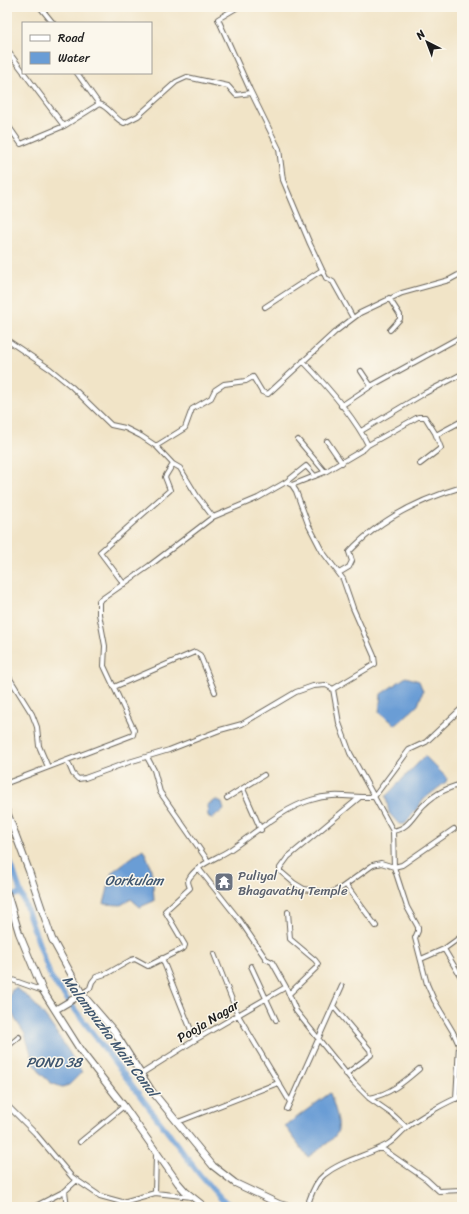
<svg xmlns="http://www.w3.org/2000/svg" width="469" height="1214" viewBox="0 0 469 1214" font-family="Sriracha,sans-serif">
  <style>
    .water { fill: #6a9dd5; stroke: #435c78 }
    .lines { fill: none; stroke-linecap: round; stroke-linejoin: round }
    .canal { stroke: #6a9dd5; stroke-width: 5.5 }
    .street-casing { stroke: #676258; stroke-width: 6 }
    .secondary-casing { stroke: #676258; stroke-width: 8 }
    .street { stroke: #fff; stroke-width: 4 }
    .secondary { stroke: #fff; stroke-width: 6 }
    .labels { text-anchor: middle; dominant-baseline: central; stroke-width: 3; stroke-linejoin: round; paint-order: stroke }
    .worship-label { font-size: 13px; fill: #5b616d; stroke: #fbf7ec; text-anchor: start }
    .street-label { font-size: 13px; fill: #1c1c1c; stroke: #fbf7ec }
    .water-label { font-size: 14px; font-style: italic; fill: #3f566f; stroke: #fbf7ec }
  </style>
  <rect width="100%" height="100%" fill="#fbf7ec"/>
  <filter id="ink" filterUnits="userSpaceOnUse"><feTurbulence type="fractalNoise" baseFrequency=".025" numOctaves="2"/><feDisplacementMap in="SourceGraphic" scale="8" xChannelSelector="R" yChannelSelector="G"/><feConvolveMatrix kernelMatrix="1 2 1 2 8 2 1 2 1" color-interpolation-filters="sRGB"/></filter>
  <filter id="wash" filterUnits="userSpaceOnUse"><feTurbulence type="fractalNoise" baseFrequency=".012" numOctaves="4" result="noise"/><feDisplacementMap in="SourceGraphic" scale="16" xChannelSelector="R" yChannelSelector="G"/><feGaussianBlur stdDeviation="0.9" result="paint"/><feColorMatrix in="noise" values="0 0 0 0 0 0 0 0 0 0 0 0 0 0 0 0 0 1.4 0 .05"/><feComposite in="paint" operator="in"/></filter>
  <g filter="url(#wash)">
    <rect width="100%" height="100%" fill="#f1e4c7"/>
    <!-- water -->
    <path class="water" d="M406,677L419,681L423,691L418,705L396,725L379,712L381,694Z
      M425,756L447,778L446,782L425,798L405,824H399L389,813L386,796Z
      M216,800L222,803L224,810L211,819L208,816L207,805Z
      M143,849C153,866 153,882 154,901L140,907L131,899L121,905L104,904L112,872Z
      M16,988C41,1003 65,1047 82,1072L69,1085L62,1087L51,1083L41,1074L33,1060L25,1034L15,1019L8,1000L12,990Z
      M330,1093C344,1136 343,1132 308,1157L285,1126Z"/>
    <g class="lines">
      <!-- canal -->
      <path class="canal" d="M7,853L51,978L200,1175L222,1200L234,1207
        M7,898L21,893"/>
    </g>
  </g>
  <g filter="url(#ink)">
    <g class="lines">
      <defs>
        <path id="street" d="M40,7L53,23
          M238,7L218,19L250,90L279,149L283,180L310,244L326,278L333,282L353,318
          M7,10L10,7
          M7,50L23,71
          M24,73L64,126L99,104L77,73
          M99,104C110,107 113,118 124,123L138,116L176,82L187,77L228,86L236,95L251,93
          M7,124L21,144L64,126
          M389,298L400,315V319L390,330
          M265,307L322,270
          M7,340L50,369L72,387L111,425L125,428L141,436L156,446L173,464L180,468L197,496L213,517L149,566L99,601V614L105,646L104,666L134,730L133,735L7,783
          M303,361C326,385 354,416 368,445
          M361,371L371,386
          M341,406L371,386L462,336
          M361,431L425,393L462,374
          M436,435L462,421
          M298,440L325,472L364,449L368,445L418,417H425L435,433L441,448L420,464
          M327,441L342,463
          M156,446L185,428L192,409L211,398L215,390L224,384L246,381L253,377L262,392L268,394L335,332L360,313L402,293L449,280L462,273
          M286,482L306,466L315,476
          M292,485L325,472
          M213,517L258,498L286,482L292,485L296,491L308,524L322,551L343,579L353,608L374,656L375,664L333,689
          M340,575L339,573L349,567L352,561L349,552C379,520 421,499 462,487
          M124,584L100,552L170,490L165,477L173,464
          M7,674L32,714L37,727L39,746L48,767
          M114,687L195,652L200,655L202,660L215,692
          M147,757L154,770L160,792L208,861
          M67,760L73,774L78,779L85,778L129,762L169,750L220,730L242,724L296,692L313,686L326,685L333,689L339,723L350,753L393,831L394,867L381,863L373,865L341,888L330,893L304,889L294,883L280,871V868L288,857L359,798
          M243,789L261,830
          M227,798L264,775
          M454,829L402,865L394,867L407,907L418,927V931L415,938L427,984L434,1000L453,1032L459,1045L456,1099
          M393,831C407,828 410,821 419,810C430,797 446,788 462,784
          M199,869L241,922L266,959L272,962L286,987L296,1011L354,1083L369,1098L392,1114L406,1127
          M346,885L376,926
          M288,912L290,939L315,960L318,964L316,968L289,994
          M444,949L462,979
          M214,954L238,1015L290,1102
          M162,958L195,1040
          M421,959L444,949L462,936
          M251,966L276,1020
          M7,978L43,991
          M82,994L90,988L92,982L96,977L108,973L131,960L135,959L148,966L184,948L185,945L165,911L190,888C188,883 187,881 190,877C199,864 215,859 228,851C254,834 281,809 311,800C334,792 351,798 374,797L409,750L426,742L462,708
          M333,1006L370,1050L371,1055L346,1074
          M7,1047L19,1037
          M141,1074L195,1040L286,987
          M369,1098C389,1095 404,1082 419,1069
          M7,1105L35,1133L72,1177L100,1196L122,1202L133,1207
          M287,1109L342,986
          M178,1122L278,1083
          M80,1142L124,1106
          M381,1148L426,1179L439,1191L462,1190
          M65,1191L67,1207
          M155,1193L156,1154
          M123,1202L155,1193L192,1197
          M34,1207L65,1191L77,1180
          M312,1207L309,1201C312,1192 316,1181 324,1175C342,1160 367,1156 388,1144C395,1140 400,1133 406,1128C418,1118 448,1101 462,1096"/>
        <path id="secondary" d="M7,812L29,871L52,939L82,994L114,1031L151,1090L213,1166L235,1183L279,1204L290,1207
          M7,893L19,933L43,991L81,1051L124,1106L178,1183L185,1191L205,1207
          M55,1010L82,994"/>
      </defs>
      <!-- street casing -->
      <use href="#street" class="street-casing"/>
      <!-- secondary casing -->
      <use href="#secondary" class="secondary-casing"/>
      <!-- street -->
      <use href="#street" class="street"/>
      <!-- secondary -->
      <use href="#secondary" class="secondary"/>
    </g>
  </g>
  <!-- icons -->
  <defs>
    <symbol id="temple-square" viewBox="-11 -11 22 22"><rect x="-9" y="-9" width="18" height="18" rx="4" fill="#6b7280" stroke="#fbf7ec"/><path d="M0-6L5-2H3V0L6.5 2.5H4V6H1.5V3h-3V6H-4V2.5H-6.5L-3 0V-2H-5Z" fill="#fff"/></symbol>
  </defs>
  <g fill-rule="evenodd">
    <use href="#temple-square" x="213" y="871" width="22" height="22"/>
  </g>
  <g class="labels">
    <!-- worship labels -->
    <g class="worship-label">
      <text x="238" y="875">Puliyal<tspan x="238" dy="15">Bhagavathy Temple</tspan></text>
    </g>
    <!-- street labels -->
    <g class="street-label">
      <text transform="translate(208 1021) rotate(-31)">Pooja Nagar</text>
    </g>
    <!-- water labels -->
    <g class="water-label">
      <text x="134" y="880">Oorkulam</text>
      <text transform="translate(110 1036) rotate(53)">Malampuzha Main Canal</text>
      <text x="54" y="1062">POND 38</text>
    </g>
  </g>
  <!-- margin -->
  <rect width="469" height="1214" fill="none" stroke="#fbf7ec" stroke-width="24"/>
  <!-- legend -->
  <rect x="22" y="22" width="130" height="52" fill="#fbf7ec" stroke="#a29f99"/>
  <rect x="30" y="35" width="20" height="6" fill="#ffffff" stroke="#a29f99"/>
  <text x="58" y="42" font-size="12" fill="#1c1c1c">Road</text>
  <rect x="30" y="52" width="20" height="12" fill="#6a9dd5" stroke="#a29f99"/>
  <text x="58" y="62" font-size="12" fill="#1c1c1c">Water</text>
  <!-- north arrow -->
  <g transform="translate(427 42) rotate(318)" stroke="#fbf7ec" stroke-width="3" paint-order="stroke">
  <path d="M0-3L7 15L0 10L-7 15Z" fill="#1c1c1c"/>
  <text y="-6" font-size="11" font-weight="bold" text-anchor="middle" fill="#1c1c1c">N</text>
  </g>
</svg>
